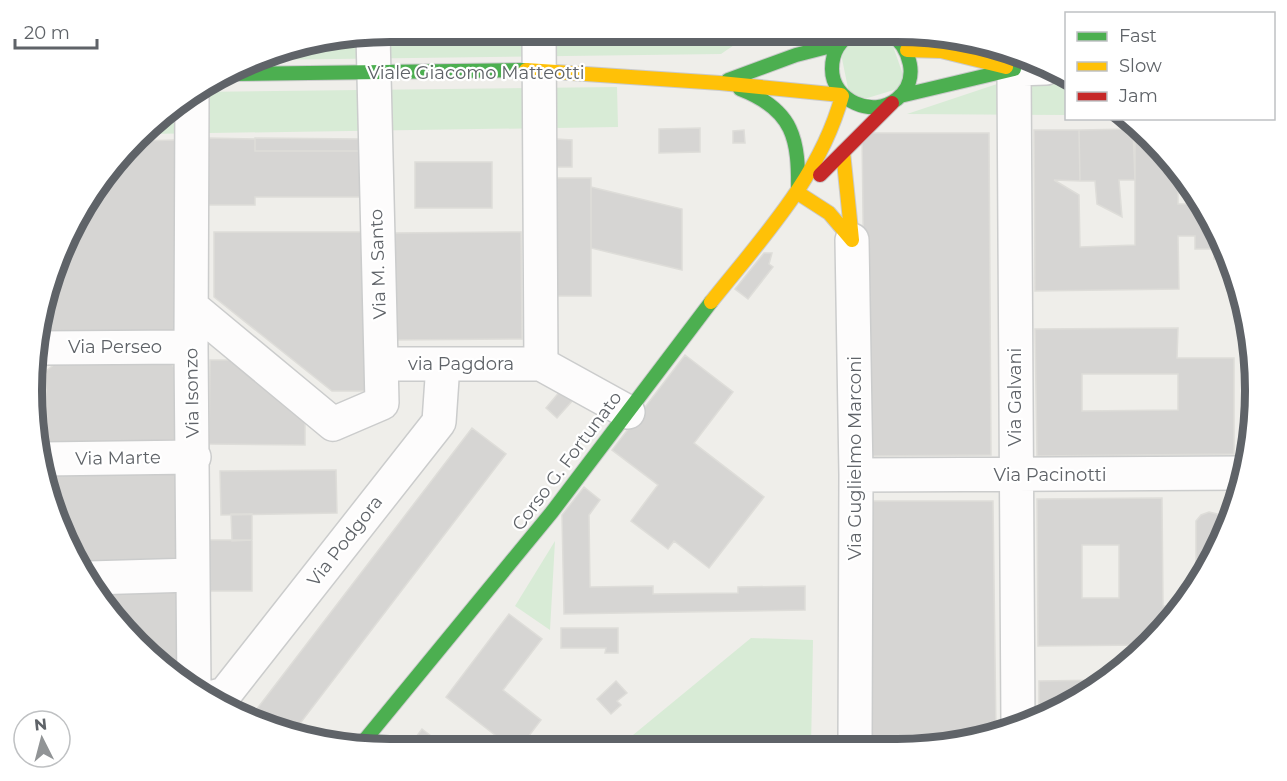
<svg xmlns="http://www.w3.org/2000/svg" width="1287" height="781" viewBox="0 0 1287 781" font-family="Montserrat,sans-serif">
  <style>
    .green { fill: #d8ebd6 }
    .building { fill: #d6d5d3; stroke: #deddd9; stroke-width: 1.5; fill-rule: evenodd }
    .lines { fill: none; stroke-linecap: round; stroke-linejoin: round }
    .street-casing { stroke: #cbcccc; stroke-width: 36 }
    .fast-casing { stroke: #cacacb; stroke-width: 16 }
    .slow-casing { stroke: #cacacb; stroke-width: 16 }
    .jam-casing { stroke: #cacacb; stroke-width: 16 }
    .street { stroke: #fdfcfc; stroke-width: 33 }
    .fast { stroke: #4caf50; stroke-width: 14 }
    .slow { stroke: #ffc107; stroke-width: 14 }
    .jam { stroke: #c62828; stroke-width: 14 }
    .labels { text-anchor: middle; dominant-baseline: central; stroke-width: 4.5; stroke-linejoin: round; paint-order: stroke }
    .street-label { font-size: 18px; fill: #5f6368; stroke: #fff }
    .rim { fill: none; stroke: #5f6368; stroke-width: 8 }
  </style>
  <rect width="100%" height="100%" fill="#efeeea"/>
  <!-- green -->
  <path class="green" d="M391,32H739L743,39L721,54L257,60L275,50Z
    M855,32H888L907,86L851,103L839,44Z
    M1066,83V115L907,114L997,84Z
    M617,87L618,127L146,134L172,105L197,92Z
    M555,541L550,630L515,606Z
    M751,638L813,640L811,749H616Z"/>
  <!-- building -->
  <path class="building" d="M700,128V152L659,153V129Z
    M1133,129L1135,180H1119L1122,217L1097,204L1095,181H1080L1079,130Z
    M744,130L745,143H733V131Z
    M1034,130H1079L1080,181L1054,180L1079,195L1080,247L1135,245V131L1178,174V204H1200L1223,259H1214V249H1195V236H1178L1179,289L1035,291Z
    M862,133H989L991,455L866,456Z
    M207,138L255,139V151H361V197H255V205H206Z
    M255,138L361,139V151H255Z
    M556,139L572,140V167H556Z
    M175,140L176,336L47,334L46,300L50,275L92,191L139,141Z
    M415,162H492V208H415Z
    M552,178H591V296H552Z
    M591,187L682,209V270L591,248Z
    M214,232H371V391H332L214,297Z
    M521,232L522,339L392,340L391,233Z
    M764,253H772L769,264L773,267L748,299L735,289Z
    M1178,328L1177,358H1234V454L1037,456L1035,329ZM1082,374H1178V410L1082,411Z
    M685,355L733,392L694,443L764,497L709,568L674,541L668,549L631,521L658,485L612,450Z
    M210,360H234L305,419V445L209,444Z
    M170,362L177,371L178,445L47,446L46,371L56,363Z
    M561,390L573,400L557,418L546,408Z
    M472,428L506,454L292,734L275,730L250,718Z
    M336,470L337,513L221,515L220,471Z
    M177,473L178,564L82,565L50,506L45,474Z
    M584,487L600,500L589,515L590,587L653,586V594L738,593V587L805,586V610L564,614L562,515Z
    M1162,498L1163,606H1178V609L1147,645L1038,646L1037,499ZM1082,545H1119V598H1082Z
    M862,501H993L996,735L920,749H864Z
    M1209,512L1217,514L1222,524L1196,587V521L1201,515Z
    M231,514H252V540L232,541Z
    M209,540H252V591H209Z
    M97,593H178L177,676L105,609Z
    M509,614L542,639L503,690L541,720L519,749H513L446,697Z
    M561,628H618V653H605L606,648H561Z
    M1106,680L1076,702L1039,717V681Z
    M616,681L627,693L617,701L621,705L611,714L597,699Z
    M422,729L448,749H407Z"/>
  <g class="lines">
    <defs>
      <path id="street" d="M539,32L541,364L628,412
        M192,95L191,347L194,690
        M852,240L856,475L855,749
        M192,307L333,424L382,403L373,34
        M39,348L191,347
        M381,364H541
        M43,459L194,457
        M856,475L1244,473
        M89,578L193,575
        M210,698L225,694L439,422L443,364
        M1018,726L1014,69L1046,68"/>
      <path id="fast" d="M855,32C839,40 832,52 832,69C832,100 872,119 897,99C921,80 910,47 889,32
        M231,74L526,70
        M728,80L796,55L839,44
        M740,89C794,110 799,139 798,193
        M900,96L1014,69
        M359,747L552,512L711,302"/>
      <path id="slow" d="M907,50L941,51L1006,67
        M526,70L720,83L841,95
        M843,152L852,240
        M798,193L829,213L852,240
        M711,302C762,238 820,177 842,96"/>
      <path id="jam" d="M820,175L892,103"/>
    </defs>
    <!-- street casing -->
    <use href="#street" class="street-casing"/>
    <!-- fast casing -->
    <use href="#fast" class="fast-casing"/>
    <!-- slow casing -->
    <use href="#slow" class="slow-casing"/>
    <!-- jam casing -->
    <use href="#jam" class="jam-casing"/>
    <!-- street -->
    <use href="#street" class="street"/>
    <!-- fast -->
    <use href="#fast" class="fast"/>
    <!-- slow -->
    <use href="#slow" class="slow"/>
    <!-- jam -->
    <use href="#jam" class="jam"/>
  </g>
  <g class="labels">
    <!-- street labels -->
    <g class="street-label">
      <text x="476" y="73">Viale Giacomo Matteotti</text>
      <text transform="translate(378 264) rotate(-92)">Via M. Santo</text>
      <text x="115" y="347">Via Perseo</text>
      <text x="461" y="364">via Pagdora</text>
      <text transform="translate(192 393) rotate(-91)">Via Isonzo</text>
      <text transform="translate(1015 397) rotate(-90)">Via Galvani</text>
      <text transform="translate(118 458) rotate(-1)">Via Marte</text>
      <text transform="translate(855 458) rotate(-90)">Via Guglielmo Marconi</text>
      <text transform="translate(567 461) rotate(-53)">Corso G. Fortunato</text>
      <text x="1050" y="475">Via Pacinotti</text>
      <text transform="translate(345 541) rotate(-52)">Via Podgora</text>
    </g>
  </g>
  <!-- crop -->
  <path d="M0 0H1287V781H0ZM390 42H897A348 348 0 0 1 1245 390V391A348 348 0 0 1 897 739H390A348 348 0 0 1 42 391V390A348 348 0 0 1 390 42Z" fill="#fff" fill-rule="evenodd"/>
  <path class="rim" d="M390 42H897A348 348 0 0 1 1245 390V391A348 348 0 0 1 897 739H390A348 348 0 0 1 42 391V390A348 348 0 0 1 390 42Z"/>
  <!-- legend -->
  <rect x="1065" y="12" width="210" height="108" fill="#ffffff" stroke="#bfc1c3" stroke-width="1.5"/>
  <rect x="1077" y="32" width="30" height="9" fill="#4caf50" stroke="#bfc1c3" stroke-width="1.5"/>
  <text x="1119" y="42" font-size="18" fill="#5f6368">Fast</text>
  <rect x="1077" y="62" width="30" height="9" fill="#ffc107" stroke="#bfc1c3" stroke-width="1.5"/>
  <text x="1119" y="72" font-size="18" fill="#5f6368">Slow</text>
  <rect x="1077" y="92" width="30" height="9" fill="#c62828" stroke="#bfc1c3" stroke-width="1.5"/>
  <text x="1119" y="102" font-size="18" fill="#5f6368">Jam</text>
  <!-- north arrow -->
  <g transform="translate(42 739) rotate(354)"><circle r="28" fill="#ffffff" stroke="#bfc1c3" stroke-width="1.5"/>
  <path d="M0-4.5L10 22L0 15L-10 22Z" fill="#919496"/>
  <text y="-9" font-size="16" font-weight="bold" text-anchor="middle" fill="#5f6368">N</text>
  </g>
  <!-- scale -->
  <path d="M15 39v9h82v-9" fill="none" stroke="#5f6368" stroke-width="3"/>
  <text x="24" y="39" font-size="18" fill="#5f6368" stroke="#ffffff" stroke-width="4.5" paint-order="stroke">20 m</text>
</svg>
